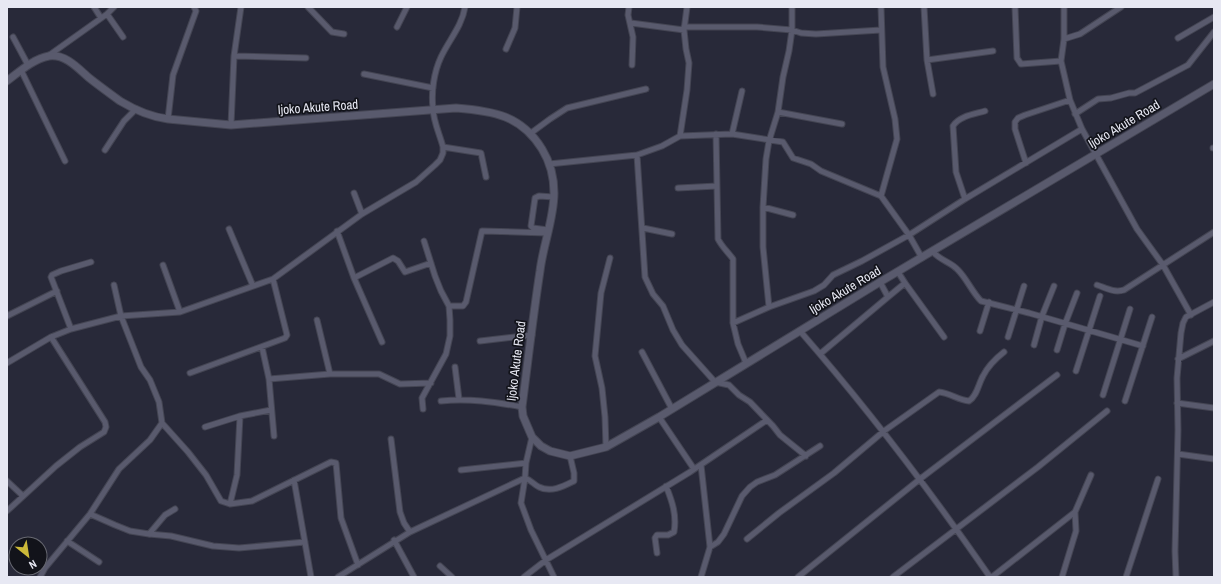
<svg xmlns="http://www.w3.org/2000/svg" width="1221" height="584" viewBox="0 0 1221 584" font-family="'Archivo Narrow',sans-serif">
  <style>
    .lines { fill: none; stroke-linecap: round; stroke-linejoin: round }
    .street-casing { stroke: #444553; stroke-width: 7 }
    .secondary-casing { stroke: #444553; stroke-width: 9 }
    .street { stroke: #595a6d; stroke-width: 5 }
    .secondary { stroke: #595a6d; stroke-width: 7 }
    .labels { text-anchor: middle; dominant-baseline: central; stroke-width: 3.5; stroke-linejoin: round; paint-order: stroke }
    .street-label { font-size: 13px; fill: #e7e8f3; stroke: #12131a }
  </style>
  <rect width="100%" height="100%" fill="#282939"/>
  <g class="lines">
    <defs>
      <path id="street" d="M94,7L101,18
        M308,7L332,32L344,34
        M629,7L628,15L633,37L632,65
        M924,7L927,60L933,94
        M1015,7L1017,58L1021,64L1061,61
        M1064,7V39L1061,61L1070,100L1082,129L1137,229L1163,265L1191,315
        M107,14L123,37
        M631,23L684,30
        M397,27L407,7
        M684,27H757L792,30L801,33L816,34L881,30
        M13,37L28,65
        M1178,38L1214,17
        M1064,39L1080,34L1121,7
        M506,49L515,28L517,7
        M48,56L107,14L114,7
        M234,56L306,58
        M927,60L993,51
        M21,70L65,161
        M364,74L433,88
        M778,112L842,124
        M1075,114L1098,99L1111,98L1129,93H1135L1188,65L1214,32
        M168,119L173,75L196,11L194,7
        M231,125L234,56L241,7
        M531,133L550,119L567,108L646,89
        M716,134L718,239C722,247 728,252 733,259V323L738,344L746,363
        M732,134L742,91
        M680,136L687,90L689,63L686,49L684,30L687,7
        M443,147L481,153L486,177
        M1213,148H1214
        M105,150L124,121L136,109
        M637,155L645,277L653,294L663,306L673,330L682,345L715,382L729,385L739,395L750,402L773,426L780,435L806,456
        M1026,163L1015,129V122L1018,118L1025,115L1070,100
        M549,164L637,155L662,146L680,136L732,134L783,142L793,158L811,164L821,171L881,196L909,235L922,258
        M678,188L717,186
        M354,193L362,214
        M881,196L897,139L895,119L883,67L881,7
        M965,199L956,172L953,126C959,116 975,114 985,111
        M763,207L793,215
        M643,228L672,234
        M229,229L253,286
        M548,230L533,228L531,226L535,198L539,196L554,197
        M337,231L354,278L382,342
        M933,252C941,261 951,262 958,270C967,279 972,292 981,301L1029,313L1143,346
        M163,265L180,312
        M354,278L393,258L398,261L405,272L431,263
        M905,283L944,337
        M114,285L121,316L141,367L150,380L159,402L162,423L188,452L206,475L221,501L230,504L252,501L331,462L336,463L341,518L358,565
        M1097,285C1106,288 1114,293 1124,290L1214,232
        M888,297L905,283L898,272
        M449,306H463L466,302L482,231L547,233
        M769,307L763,247V207L766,159L769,141L778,112L783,77L789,51L792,30V7
        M7,316L57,291
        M317,320L330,374
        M733,323L769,307L814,291L824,285L833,275L862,261L909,235L965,199L1082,129
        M71,329L51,277L52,275L61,271L91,262
        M800,331C868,409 931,492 990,577
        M980,331L989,302
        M1008,337L1024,286
        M480,341L532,335
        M1034,345L1042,316L1054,286
        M262,347L269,379L274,436
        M1057,350L1065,324L1077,293
        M642,352L672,409
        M820,354L888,297L880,282
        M1178,359L1214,341
        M7,363L51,337L71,329L121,316L180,312L273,279L362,214L416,182L435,165L440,160L443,153V147C440,135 433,121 433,108C431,92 434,72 441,57C449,40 462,26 465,7
        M455,367L459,399
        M1076,371L1100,296
        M190,373L285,338L287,335L273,279
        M269,379L330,374H379L400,384L431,383
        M1103,395L1130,309
        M441,401C468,398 495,402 522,407
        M1125,401L1152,317
        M1177,403L1214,408
        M423,409L422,398L446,354L450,336V320L449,306L441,291L435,276L424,241
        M659,417L694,469
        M205,427L240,416L271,410
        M532,437L526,463L525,478L521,503L531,530L554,577
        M391,439L400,512L404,523L410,532
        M606,447L605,417L602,388L595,356L601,293L610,258
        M1178,454L1214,459
        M701,465L710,547L701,577
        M461,470L526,463
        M525,478C531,480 534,485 539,487C551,493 564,486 574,481V473L570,456
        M294,480L311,577
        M7,481L23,496
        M230,504L237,475L240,416
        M7,511L56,466L80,447L104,432L106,427L105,422L51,337
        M90,514L115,525L130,531L149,534L171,536L213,546L239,548L305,542
        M149,534L165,515L175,509
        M747,539L779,513L834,473L884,431L939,392C950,393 958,400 969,401C977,396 978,385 983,376C988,366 995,359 1004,352
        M394,540L414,577
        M67,541L99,562
        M710,547L718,542L724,534L742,496L750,487L757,482L775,475L820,446
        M657,553L655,538L657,535H668L674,532C677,515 672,501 666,486
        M440,566L452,577
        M40,577L45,568L90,514L119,469L150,440L162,423
        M338,577L410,532L525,478
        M524,577L546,560L690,472L767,420
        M798,577L920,479L1057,375
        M893,577L1038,467L1107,411
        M992,577L1075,512
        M1062,577L1076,531L1075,512L1091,475
        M1126,577L1158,479
        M1176,577L1175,551L1178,430L1177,378L1181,333L1183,323L1186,317L1214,302"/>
      <path id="secondary" d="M7,81C19,72 33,59 49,56C65,54 77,67 88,77C98,85 109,93 120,101C135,110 151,117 168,119L231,125L456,108C493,111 521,115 542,149C550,162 554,177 554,193C554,219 543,245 540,271C533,316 528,361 522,407L523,416L532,437L541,446L550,451L570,456L606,447L659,417L880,282L1214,84"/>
    </defs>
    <!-- street casing -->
    <use href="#street" class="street-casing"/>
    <!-- secondary casing -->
    <use href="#secondary" class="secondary-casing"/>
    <!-- street -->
    <use href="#street" class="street"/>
    <!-- secondary -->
    <use href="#secondary" class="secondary"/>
  </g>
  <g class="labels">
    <!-- street labels -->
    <g class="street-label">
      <text transform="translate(318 107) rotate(-4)">Ijoko Akute Road</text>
      <text transform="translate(1124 124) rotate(-31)">Ijoko Akute Road</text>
      <text transform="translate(845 290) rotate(-31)">Ijoko Akute Road</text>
      <text transform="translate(516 361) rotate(-83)">Ijoko Akute Road</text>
    </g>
  </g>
  <!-- border -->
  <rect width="1221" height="584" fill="none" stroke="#e7e8f3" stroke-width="16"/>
  <!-- north arrow -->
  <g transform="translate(28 556) rotate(150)"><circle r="19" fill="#12131a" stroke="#676871"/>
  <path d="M0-3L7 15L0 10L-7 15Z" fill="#ccb939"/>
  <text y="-6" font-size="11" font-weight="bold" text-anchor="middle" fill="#e7e8f3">N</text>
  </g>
</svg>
